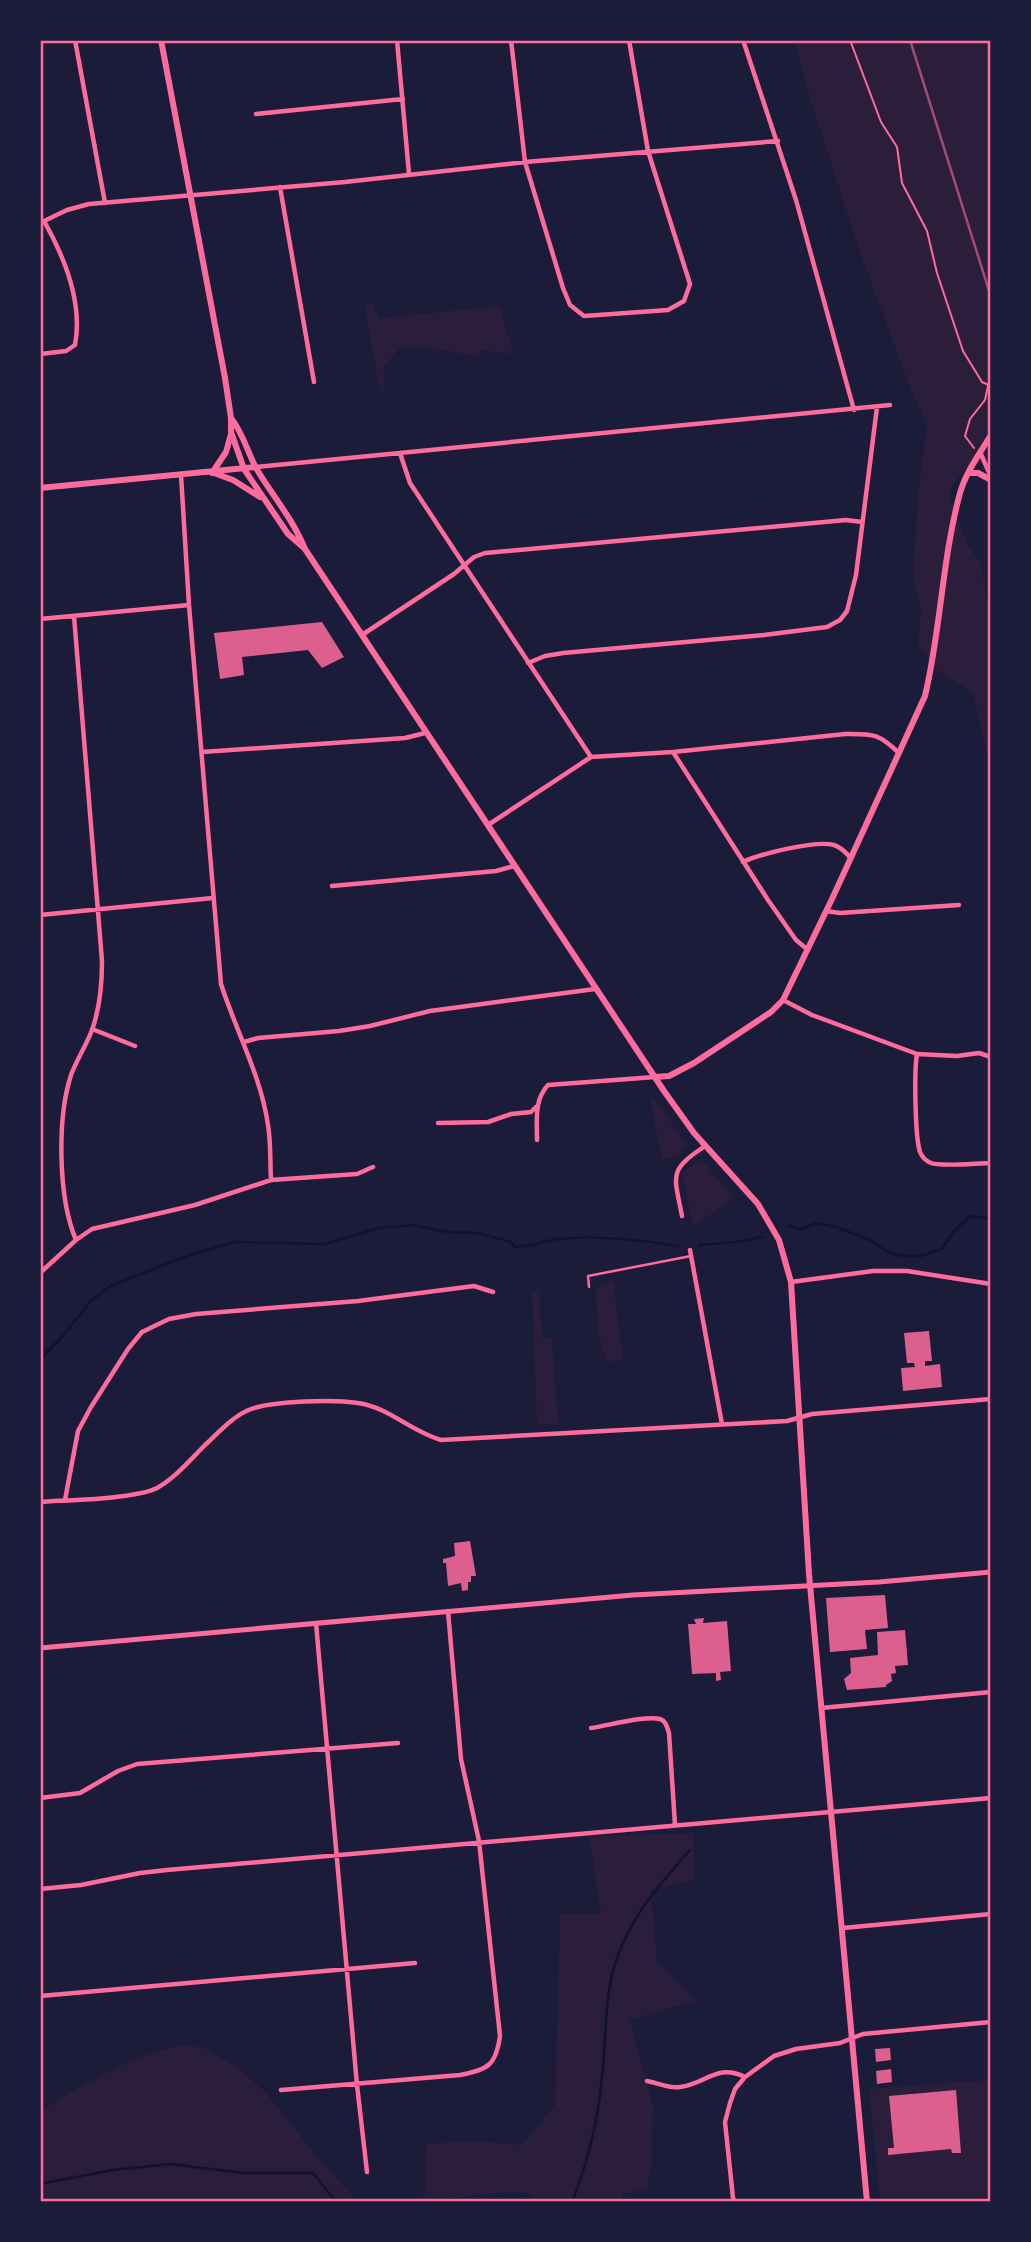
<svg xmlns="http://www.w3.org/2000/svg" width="1031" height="2242" viewBox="0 0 1031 2242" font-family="'Roboto Condensed',sans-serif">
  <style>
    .green { fill: #2a1e3b }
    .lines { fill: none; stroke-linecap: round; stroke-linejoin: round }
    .stream { stroke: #12122b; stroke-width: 2.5 }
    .building { fill: #dd5f8e }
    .path { stroke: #ff6b9d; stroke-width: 2 }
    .service { stroke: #ff6b9d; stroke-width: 2.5 }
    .minor { stroke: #ff6b9d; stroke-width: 4.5 }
    .tertiary { stroke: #ff6b9d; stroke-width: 5 }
    .secondary { stroke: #ff6b9d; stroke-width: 6 }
    .rail { stroke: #a44b75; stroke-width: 2.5 }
    .neatline { fill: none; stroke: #ff6b9d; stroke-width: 2.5 }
  </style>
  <rect width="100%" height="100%" fill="#1b1b3a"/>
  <!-- green -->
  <path class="green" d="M794,40H991V460C971,461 956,476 948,495L969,547L981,563L991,628V770L973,693L937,670L918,645L921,610L913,579L918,494L927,425L908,382L861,255L807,89Z
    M371,300L380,318L500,306L513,353H499L482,349L479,357L427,347L399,349L384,366L385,391H380L365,308Z
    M649,1095L657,1101L687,1146L677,1156L662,1159Z
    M702,1160L734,1198L693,1226L682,1174L694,1163Z
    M613,1280L623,1360L607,1362L598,1334L596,1287Z
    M539,1290L542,1338H552L558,1423L537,1425L532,1291Z
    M693,1833L694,1879L651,1890L657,1962L700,2004L686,2003L630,2020L653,2106L652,2166L647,2189L622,2194V2202H532L531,2193C491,2188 452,2202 412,2202L425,2195L427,2144L473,2141L522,2145L555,2105L560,1914L601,1913L589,1837Z
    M180,2046L202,2047L241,2070L267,2094L320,2160L358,2202H40V2111C77,2088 138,2052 180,2046Z
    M991,2080V2202H880L869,2089Z"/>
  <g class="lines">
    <!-- stream -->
    <path class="stream" d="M789,1226L800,1229L817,1223L839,1228L872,1241L886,1251L901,1256H921L942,1249L953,1232L970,1216L991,1219
      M699,1245L737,1242L762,1237
      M40,1359L62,1337L90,1302L110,1286L184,1257L233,1242L324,1244L379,1228L412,1225L447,1232L479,1233L511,1242L515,1247C531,1247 543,1241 558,1239C594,1235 643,1240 678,1246
      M40,2184L113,2170L170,2164L244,2173H313L336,2202
      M572,2202C588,2162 598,2121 602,2077C607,2037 603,1989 620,1950C637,1909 661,1883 690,1850"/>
  </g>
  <!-- building -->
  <path class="building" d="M322,622L344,657L322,668L308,650L242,657L244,675L220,679L214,633Z
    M929,1331L932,1361H925V1366L940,1364L942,1387L903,1391L901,1368L915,1367L914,1363H907L904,1333Z
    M470,1541L476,1576H471V1582H468V1590L462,1591L461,1583L448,1586L446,1563H443V1559L455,1556L454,1543Z
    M885,1595L888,1628L865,1630L867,1649L830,1652L826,1598Z
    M704,1618L703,1623L727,1621L731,1671L720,1672L721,1680L716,1681V1673L692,1674L688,1624H696L694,1619Z
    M905,1630L908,1665L895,1666L896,1673L891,1674L892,1681L886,1685V1687L847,1690L844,1679L851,1673L850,1658L878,1655L877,1632Z
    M890,2048L891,2060L876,2062L875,2049Z
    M891,2069L892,2082L877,2084L876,2071Z
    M956,2090L961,2153H952L951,2149L888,2155V2148H894L889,2096Z"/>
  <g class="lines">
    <!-- path -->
    <path class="path" d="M850,40L881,122L897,147L902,183L927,231L937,273L963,351L982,382L991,386
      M974,448L965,436L970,419L985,400L988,386"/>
    <!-- service -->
    <path class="service" d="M589,1287L588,1276L691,1256"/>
    <!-- minor -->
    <path class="minor" d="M75,40L105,203
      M397,40L409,174
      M511,40L525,162L563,288L570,305L584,316L668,310L684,301L690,284L648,151L629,40
      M743,40L796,200L854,410
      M256,114L403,99
      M280,187L314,382
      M40,223L67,210L89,204L345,182L525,162L778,141
      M40,354L66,351L75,345C83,302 65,258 44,221
      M980,452L991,477
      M400,453L410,483L591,757
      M256,467L890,405
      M181,475L189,605L221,984C236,1031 261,1076 268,1125C271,1143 270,1162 271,1180
      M74,616L102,961C102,984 100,1008 92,1030C86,1046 77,1059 71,1075C57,1118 58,1198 76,1240
      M40,619L189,605
      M362,635L454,574L474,557L485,553L846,520L862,522
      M528,663L545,656L563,653L764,635L827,627L840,620L847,611L856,575L877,407
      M202,752L405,738L425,733
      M673,752L768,900L796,940L808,950
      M488,825L591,757L673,752L845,734C874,734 878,733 899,753
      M743,862C760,854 815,840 834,845C841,847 846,853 851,858
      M332,886L496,871L514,866
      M826,911L840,913L959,905
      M40,915L213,898
      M783,1000L812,1015L917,1054C914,1070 915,1137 920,1152C922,1157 926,1161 931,1163C940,1167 978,1163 991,1163
      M92,1029L135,1046
      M244,1042L258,1038L339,1031L370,1026L430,1011L595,989
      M917,1054L957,1056L979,1053L991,1057
      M438,1123L488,1122L511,1114L531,1112L536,1107
      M537,1140C537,1120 534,1100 548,1085L655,1077
      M682,1216C674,1174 668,1171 705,1146
      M690,1250L722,1424
      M40,1273L76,1240L92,1229L195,1205L271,1180L357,1174L373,1167
      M791,1282L873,1271H907L991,1284
      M65,1500L78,1431L91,1407L128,1349L142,1332L169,1319L196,1314L358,1301L474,1286L493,1292
      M40,1502C68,1500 135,1499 157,1488C174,1479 191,1459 205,1445C218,1433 234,1415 251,1409C274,1401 334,1399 358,1403C388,1407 412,1432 441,1440L787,1421L812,1414L991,1399
      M316,1623L357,2085L367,2172
      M821,1708L991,1692
      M591,1728C607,1726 645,1715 660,1719C666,1721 667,1727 669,1733L675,1825
      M40,1798L80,1793L118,1771L137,1764L398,1743
      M40,1889L81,1885L140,1873L167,1870L991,1798
      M843,1928L991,1914
      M40,1996L415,1963
      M647,2081C658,2083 670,2089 680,2087C706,2084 717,2063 745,2077
      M281,2090L460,2075C488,2070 496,2065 500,2036L479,1841L461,1759L448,1611
      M735,2202L733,2198L725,2122L730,2103L735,2089L745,2077L774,2056L796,2049L840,2043L863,2034L991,2022"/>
    <!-- tertiary -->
    <path class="tertiary" d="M40,1648L633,1595L879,1582L991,1572"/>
    <!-- secondary -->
    <path class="secondary" d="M161,40L225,378L231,418V432L244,469L288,534L304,548
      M231,418C243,433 247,451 256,468C272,495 293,519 305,549L664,1091L694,1133L758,1204L779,1240L791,1282L809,1574L867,2202
      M212,473L226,452L231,434
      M214,473L233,480L260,497
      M969,473H978L991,480
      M40,488L256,467
      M655,1077L669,1076L694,1063L771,1012L783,1000L832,899L925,696C941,629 942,559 960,493C966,472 980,453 991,435"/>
    <!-- rail -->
    <path class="rail" d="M910,40L991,297"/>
  </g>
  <!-- border -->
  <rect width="1031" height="2242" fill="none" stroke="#1b1b3a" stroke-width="84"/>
  <rect x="42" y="42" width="947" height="2158" class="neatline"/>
</svg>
